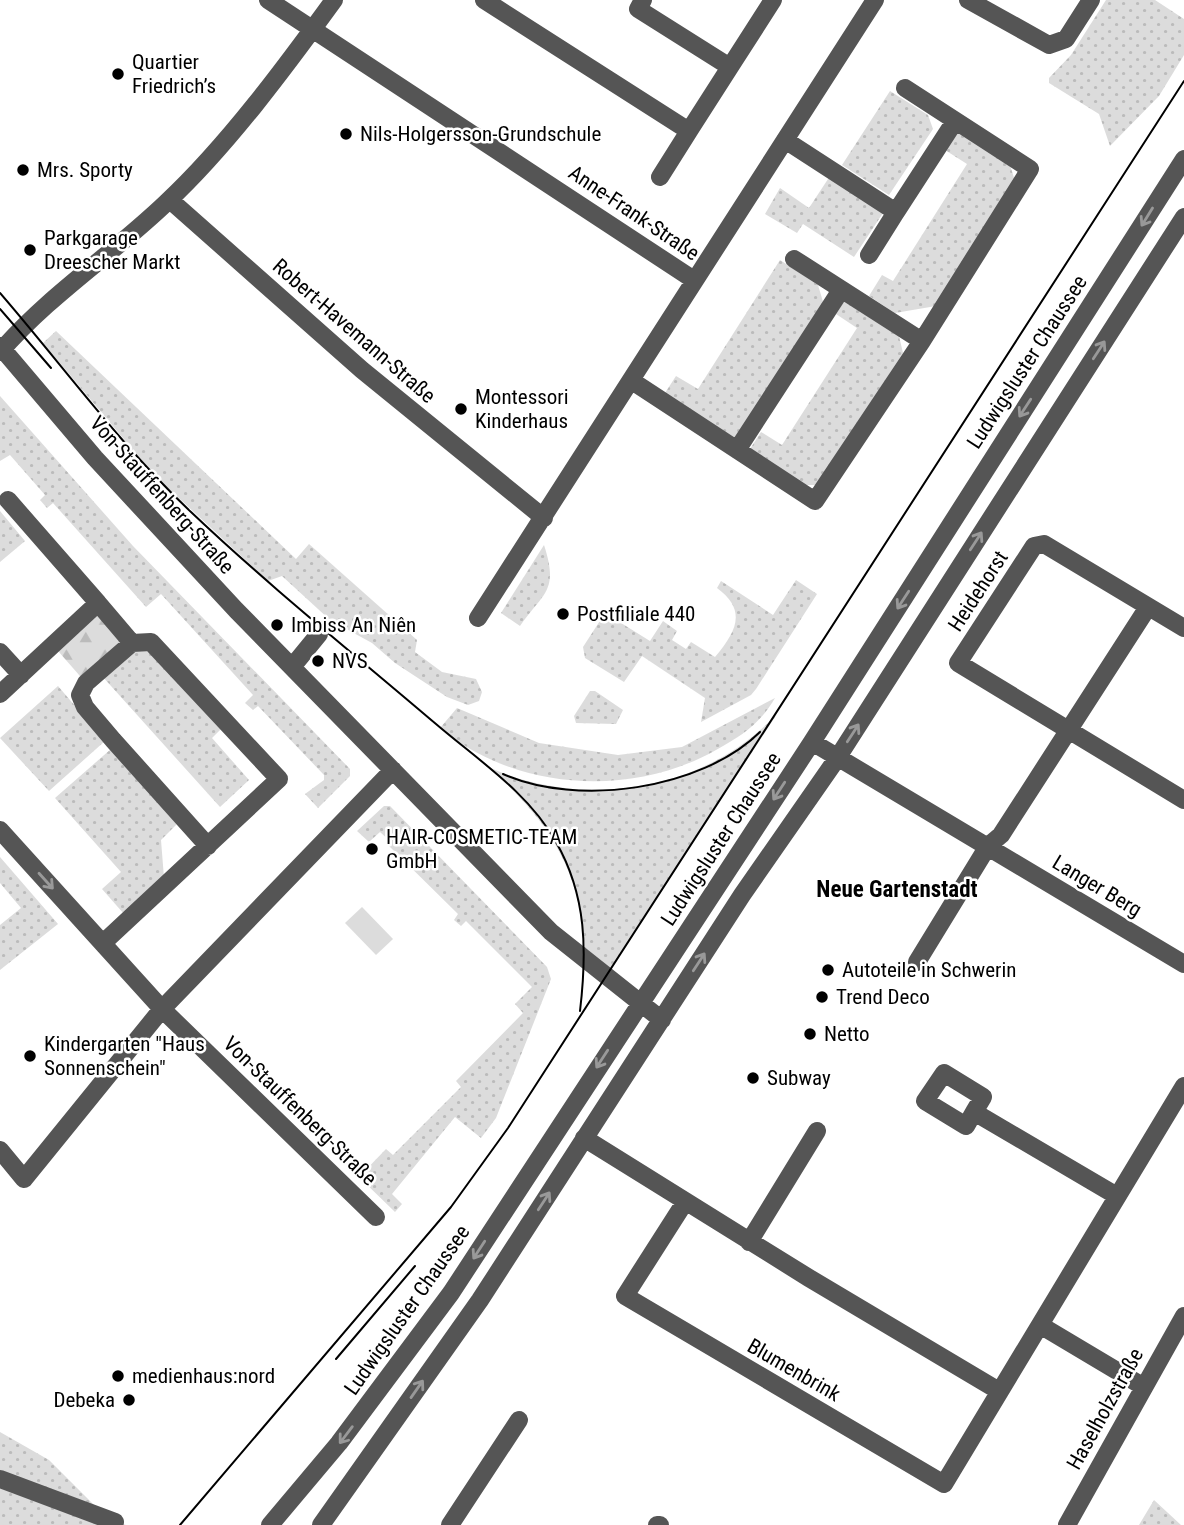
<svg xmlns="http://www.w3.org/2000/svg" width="1184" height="1525" viewBox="0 0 1184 1525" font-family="'Roboto Condensed',sans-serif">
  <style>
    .green { fill: url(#green-dots) }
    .forest { fill: url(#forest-firs) }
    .pitch { fill: #dcdcdc }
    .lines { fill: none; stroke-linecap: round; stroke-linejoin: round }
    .minor { stroke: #555; stroke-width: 18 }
    .tram { stroke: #000; stroke-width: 2 }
    .oneway { stroke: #999 }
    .poi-dot { fill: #000; stroke: #fff; stroke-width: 2.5 }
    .labels { text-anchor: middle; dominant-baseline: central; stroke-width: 5; stroke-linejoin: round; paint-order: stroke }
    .poi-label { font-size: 21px; fill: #000; stroke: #fff; text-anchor: start }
    .street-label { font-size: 21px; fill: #000; stroke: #fff }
    .neighbourhood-label { font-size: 23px; font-weight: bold; fill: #000; stroke: #fff }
  </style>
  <defs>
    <pattern id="green-dots" width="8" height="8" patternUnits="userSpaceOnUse" patternTransform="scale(1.75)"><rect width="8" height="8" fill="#dcdcdc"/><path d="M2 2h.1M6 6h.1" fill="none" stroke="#bbb" stroke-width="1.8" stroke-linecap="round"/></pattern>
    <pattern id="forest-firs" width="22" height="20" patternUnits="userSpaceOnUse" patternTransform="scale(1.75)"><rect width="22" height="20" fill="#dcdcdc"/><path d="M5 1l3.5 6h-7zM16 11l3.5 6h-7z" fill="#bbb"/></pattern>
  </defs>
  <rect width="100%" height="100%" fill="#fff"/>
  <!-- green -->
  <path class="green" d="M1106,0H1155L1184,19V55L1159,96L1110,146L1099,114L1049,83V78L1071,55Z
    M890,91L928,115L933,129L889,195L842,165Z
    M957,131L1010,165L1015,181L936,306L895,313L869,296L882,275L893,281L967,164L945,150Z
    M830,176L883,213L854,257L803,224L797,233L765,214L780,188L809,208Z
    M780,260L818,285L824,305L735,438L665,393L676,376L698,389Z
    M845,300L899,336L903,353L817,485H805L750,449L761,432L782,445L857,328L836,314Z
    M56,331L296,559L309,544L417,640L415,652L442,672L476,679L482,692L479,701L468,705L447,697L395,663L372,643L330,620L282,576L268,581L154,475L43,343Z
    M0,396L133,546L350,769V776L318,808L305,794L324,780V775L258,706L253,710L245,703L253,695L161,594L146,607L53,503L47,508L40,500L45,495L10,455L0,461Z
    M0,511L25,541L0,562Z
    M544,545C559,591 544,592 520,626L501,613Z
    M796,580L817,594L756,689L751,695L701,722L705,698L642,656L624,682L585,658L583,647L605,613L650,641L663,621L677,631L672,640L686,649L691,642L715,657C737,631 747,610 717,588L721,581L773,615Z
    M135,648H149L223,727L212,738L249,780L220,807L102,676Z
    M58,686L105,741L49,791L0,738Z
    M590,691H595L623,710L616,724L576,723L574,716Z
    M775,698C760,724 741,736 716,750C631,798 516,791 440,728L457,708L539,743L618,755L682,747Z
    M777,714L606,976L586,960C582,873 552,823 488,767C584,810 704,792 777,714Z
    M111,749L178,823L161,840L164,878L124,914L102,889L121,872L55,798Z
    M384,806H390L547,967L551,979L496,1118L481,1138L455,1117L392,1194L402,1204L395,1212L359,1177L386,1149L393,1155L461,1087L456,1081L523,1013L515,1004L532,987L466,921L461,926L454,920L458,914L389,846L392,843L380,832L369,842L357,831Z
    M0,857L58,924L0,970V925L21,908L0,883Z
    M0,1432L49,1460L103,1514L101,1517L126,1525H0Z
    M1154,1500L1181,1525H1139Z"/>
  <!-- forest -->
  <path class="forest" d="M98,603L132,643L86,683L52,644Z"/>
  <!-- pitch -->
  <path class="pitch" d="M362,907L393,939L376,955L345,923Z"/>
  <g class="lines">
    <!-- minor -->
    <path class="minor" d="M268,0L694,280
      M484,0L689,131L730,67L638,9L643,0
      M968,0L1049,45L1066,39L1091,0
      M730,67L773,0
      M785,140L896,212L955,121
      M660,177L689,131
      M170,200L362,370L544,518
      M869,255L896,212
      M794,259L922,341
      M0,346L95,458L236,610L551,932L662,1020
      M0,352C49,295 113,254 167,202C227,146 286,66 334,0
      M632,381L815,501L922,341L1030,169L905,88
      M737,450L841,290
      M8,500L98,603
      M478,618L875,0
      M1184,628L1044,544L1034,546L958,663L1184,800
      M0,652L21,675
      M292,667L319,634
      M0,694L98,603L132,643
      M812,742L1184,964
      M0,830L162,1009L376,1217
      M103,943L279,779L151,642L132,643L86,683L80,695L85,707L113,740L208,846
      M917,962L988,846L1001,835L1148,607
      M974,1112L966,1126L925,1101L944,1073L983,1097L974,1112L1117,1196
      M584,1138L809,1278L999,1391
      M0,1150L24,1179L162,1009L393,770
      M685,1202L625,1296L944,1484L1184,1086
      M749,1242L817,1131
      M1040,1325L1144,1387
      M0,1479L115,1522
      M270,1525L339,1443L451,1293L812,742L1184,159
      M321,1525L480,1300L742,895L838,757L1184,217
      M450,1525L519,1420
      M657,1525H660
      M1067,1525L1184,1316"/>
    <!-- tram -->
    <path class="tram" d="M0,293C63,366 121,446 191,512C269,586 354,654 436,724C478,760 529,793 556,842C587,896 587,952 580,1011
      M0,309L51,368
      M503,774C577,807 701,790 760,732
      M336,1359L415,1266
      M180,1525L451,1207L508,1128L1184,81"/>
  </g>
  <!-- one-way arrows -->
  <defs><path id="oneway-shaft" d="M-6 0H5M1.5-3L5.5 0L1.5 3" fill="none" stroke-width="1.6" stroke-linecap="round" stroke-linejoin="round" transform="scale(1.75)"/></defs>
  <g class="oneway">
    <use href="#oneway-shaft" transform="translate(1147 217) rotate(122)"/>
    <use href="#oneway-shaft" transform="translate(1099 350) rotate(-57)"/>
    <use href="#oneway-shaft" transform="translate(1025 408) rotate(123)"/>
    <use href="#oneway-shaft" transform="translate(976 541) rotate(-57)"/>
    <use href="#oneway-shaft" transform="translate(903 600) rotate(123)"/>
    <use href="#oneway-shaft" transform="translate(853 733) rotate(-57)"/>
    <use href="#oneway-shaft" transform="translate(779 791) rotate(123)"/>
    <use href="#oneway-shaft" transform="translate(46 881) rotate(48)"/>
    <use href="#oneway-shaft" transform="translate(699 962) rotate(-57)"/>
    <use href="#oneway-shaft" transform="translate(602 1059) rotate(123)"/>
    <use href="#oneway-shaft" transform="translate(544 1201) rotate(-57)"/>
    <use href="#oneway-shaft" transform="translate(479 1250) rotate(123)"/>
    <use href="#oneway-shaft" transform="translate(417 1389) rotate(-55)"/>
    <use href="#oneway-shaft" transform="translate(346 1435) rotate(127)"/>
  </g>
  <!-- markers -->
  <g class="poi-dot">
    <circle cx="118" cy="74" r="7"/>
    <circle cx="346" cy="134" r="7"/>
    <circle cx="23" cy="170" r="7"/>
    <circle cx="30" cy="250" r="7"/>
    <circle cx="461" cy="409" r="7"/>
    <circle cx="563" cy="614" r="7"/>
    <circle cx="277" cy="625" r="7"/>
    <circle cx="318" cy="661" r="7"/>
    <circle cx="372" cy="849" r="7"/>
    <circle cx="828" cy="970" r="7"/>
    <circle cx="822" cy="997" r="7"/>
    <circle cx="810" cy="1034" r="7"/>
    <circle cx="30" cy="1056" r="7"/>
    <circle cx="753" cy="1078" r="7"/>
    <circle cx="118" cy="1376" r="7"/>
    <circle cx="129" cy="1400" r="7"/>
  </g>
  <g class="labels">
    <!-- poi labels -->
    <g class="poi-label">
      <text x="132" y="62">Quartier<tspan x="132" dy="24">Friedrich’s</tspan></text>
      <text x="360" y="134">Nils-Holgersson-Grundschule</text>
      <text x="37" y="170">Mrs. Sporty</text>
      <text x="44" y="238">Parkgarage<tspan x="44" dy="24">Dreescher Markt</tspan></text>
      <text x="475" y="397">Montessori<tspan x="475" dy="24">Kinderhaus</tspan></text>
      <text x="577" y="614">Postfiliale 440</text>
      <text x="291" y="625">Imbiss An Niên</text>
      <text x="332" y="661">NVS</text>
      <text x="386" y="837">HAIR-COSMETIC-TEAM<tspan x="386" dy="24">GmbH</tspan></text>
      <text x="842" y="970">Autoteile in Schwerin</text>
      <text x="836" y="997">Trend Deco</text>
      <text x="824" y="1034">Netto</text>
      <text x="44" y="1044">Kindergarten "Haus<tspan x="44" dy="24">Sonnenschein"</tspan></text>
      <text x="767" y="1078">Subway</text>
      <text x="132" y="1376">medienhaus:nord</text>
      <text x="115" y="1400" text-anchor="end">Debeka</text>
    </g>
    <!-- street labels -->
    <g class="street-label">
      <text transform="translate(634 213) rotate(34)">Anne-Frank-Straße</text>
      <text transform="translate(354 331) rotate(41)">Robert-Havemann-Straße</text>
      <text transform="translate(1027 362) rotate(-57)">Ludwigsluster Chaussee</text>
      <text transform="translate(162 495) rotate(48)">Von-Stauffenberg-Straße</text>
      <text transform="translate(978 591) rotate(-57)">Heidehorst</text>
      <text transform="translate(721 839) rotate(-57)">Ludwigsluster Chaussee</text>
      <text transform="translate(1097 886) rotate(31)">Langer Berg</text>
      <text transform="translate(300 1111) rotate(44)">Von-Stauffenberg-Straße</text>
      <text transform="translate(407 1310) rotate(-55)">Ludwigsluster Chaussee</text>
      <text transform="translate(794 1370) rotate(30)">Blumenbrink</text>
      <text transform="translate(1105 1409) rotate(-61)">Haselholzstraße</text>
    </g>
    <!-- neighbourhood labels -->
    <g class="neighbourhood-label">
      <text x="897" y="889">Neue Gartenstadt</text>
    </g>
  </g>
</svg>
